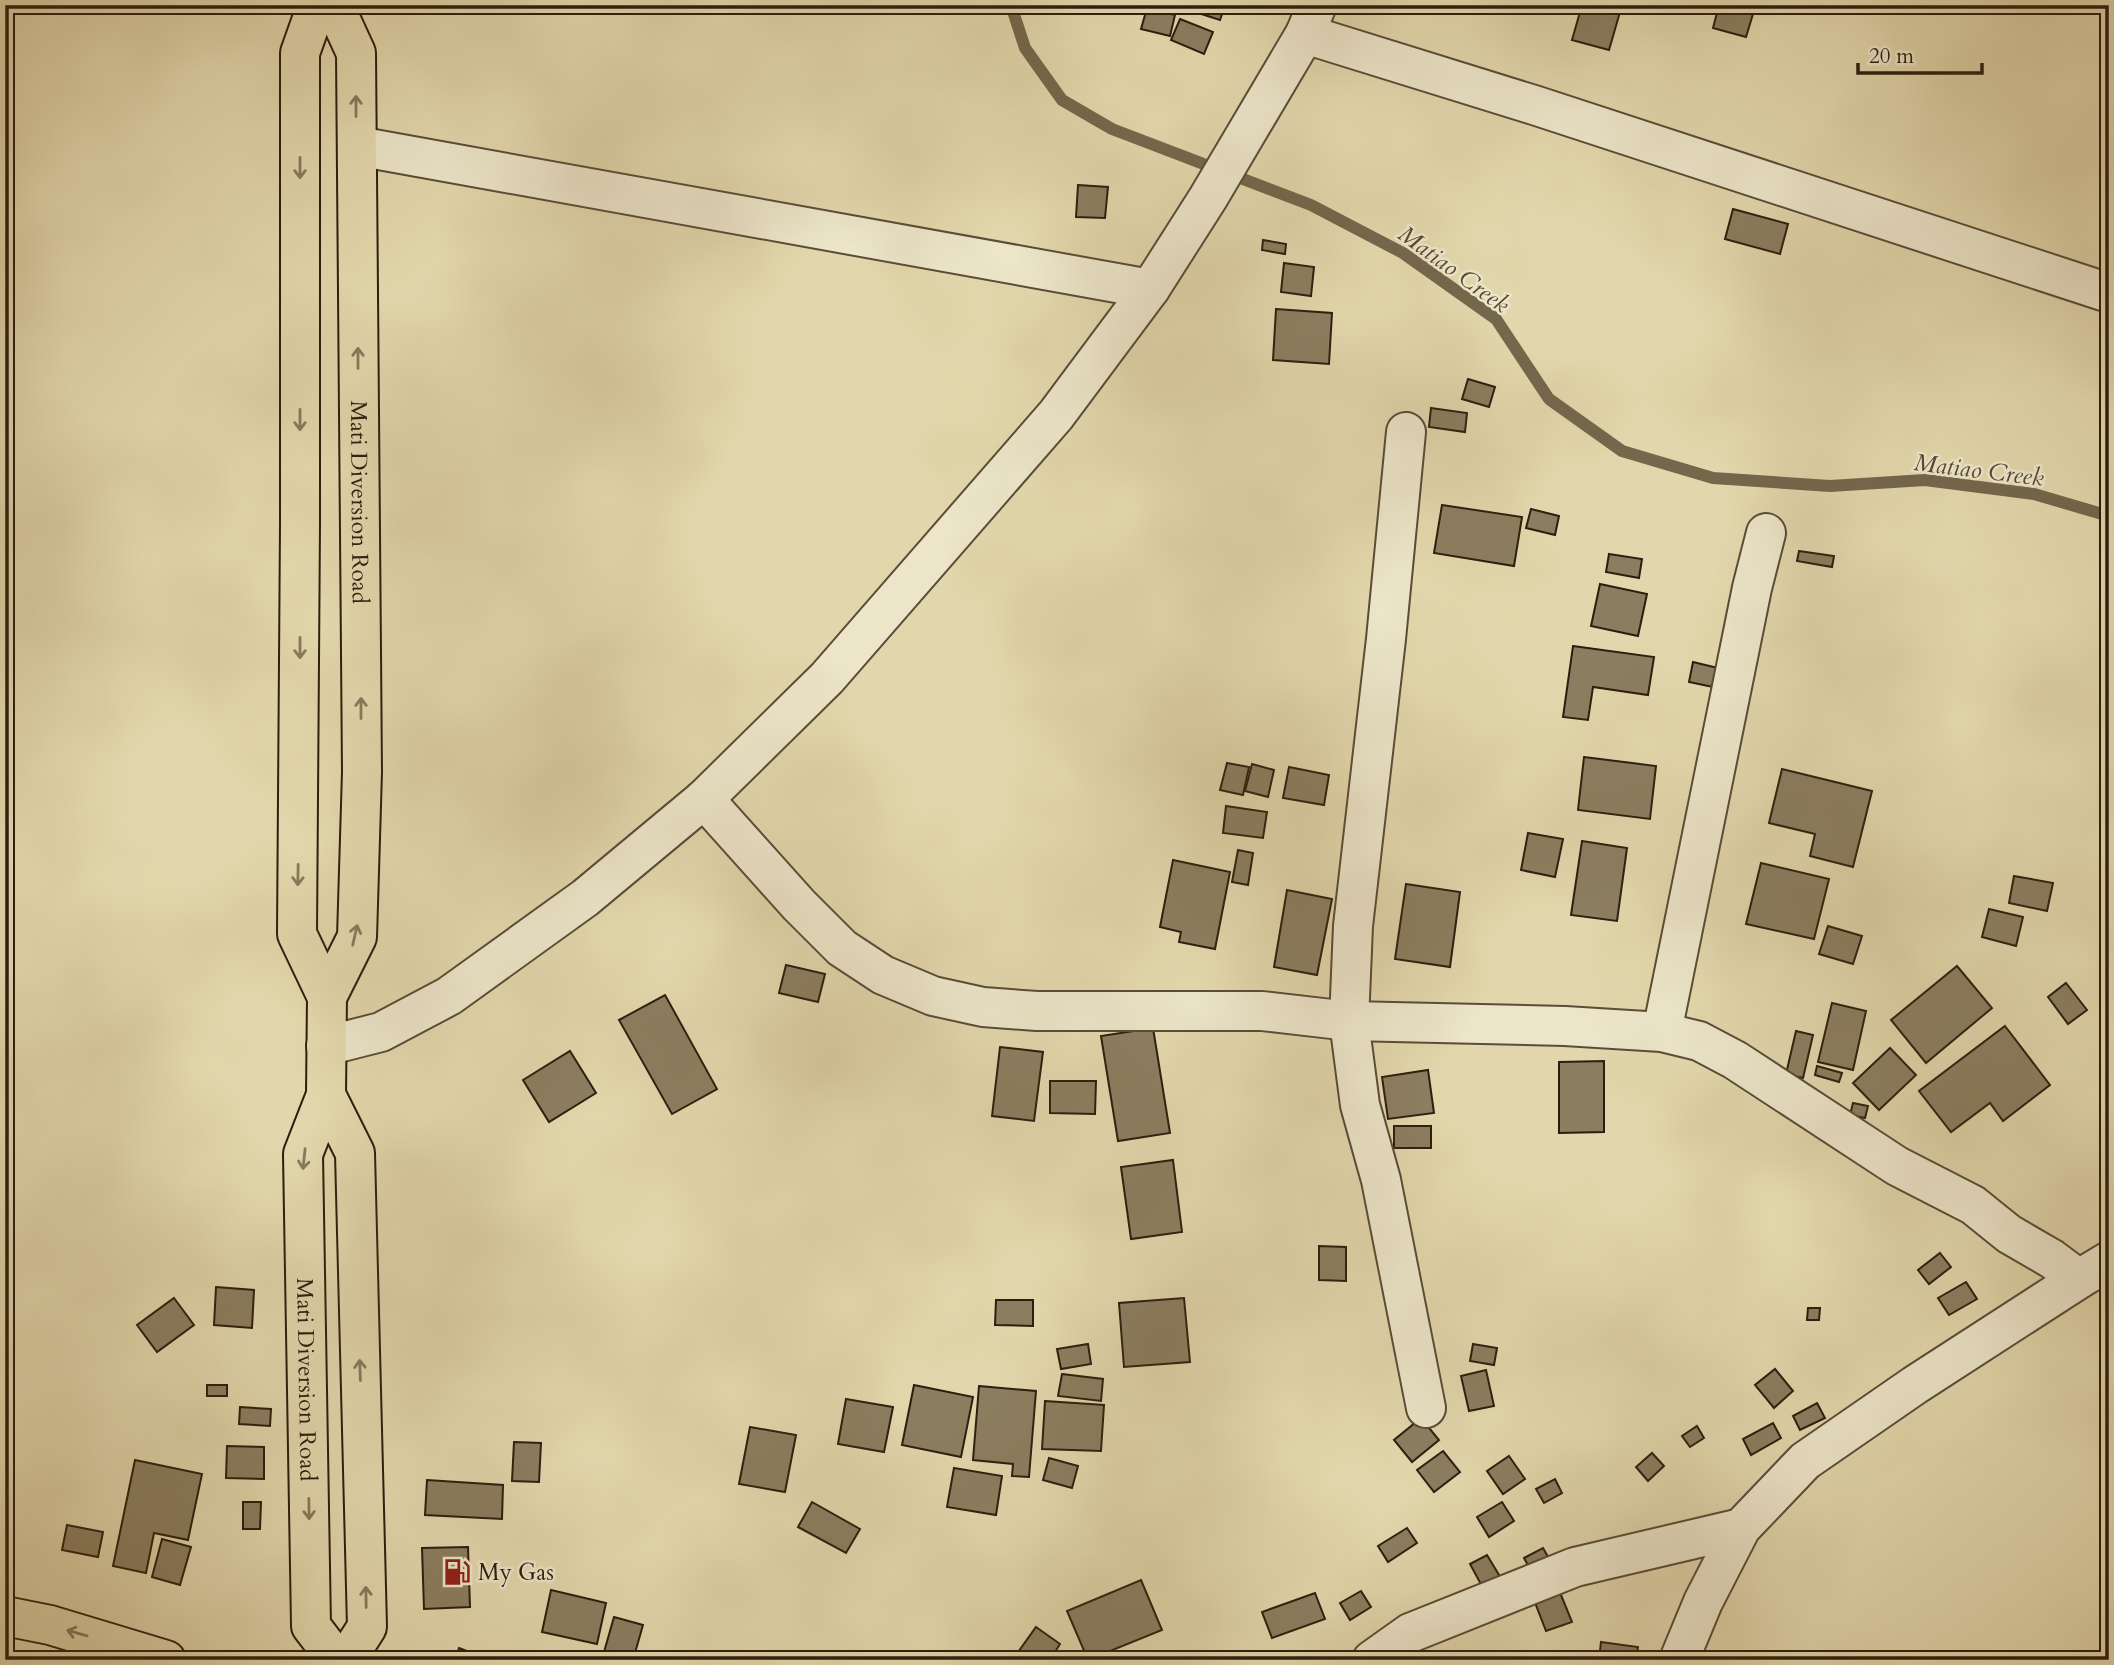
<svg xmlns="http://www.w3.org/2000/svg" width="2114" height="1665" viewBox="0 0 2114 1665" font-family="Cardo,serif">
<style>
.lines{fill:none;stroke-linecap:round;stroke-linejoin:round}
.stream{stroke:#74674c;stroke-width:12}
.building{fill:#8b7e60;stroke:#2c1e0e;stroke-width:2}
.minor-casing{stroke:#5a4c36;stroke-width:42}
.major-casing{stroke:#2c1e0e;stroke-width:42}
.highway-casing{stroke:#2c1e0e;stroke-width:42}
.minor{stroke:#ece5c9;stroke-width:38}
.major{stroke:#e2d7ac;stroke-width:38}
.highway{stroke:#e2d7ac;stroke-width:38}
.oneway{stroke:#877a5d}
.labels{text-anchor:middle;stroke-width:5;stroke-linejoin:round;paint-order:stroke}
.street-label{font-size:23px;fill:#2c1e0e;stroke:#ece5c9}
.poi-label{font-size:23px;fill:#2c1e0e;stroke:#ece5c9;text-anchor:start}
.water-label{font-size:24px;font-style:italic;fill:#564932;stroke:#ece5c9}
</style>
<rect width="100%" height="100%" fill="#e2d7ac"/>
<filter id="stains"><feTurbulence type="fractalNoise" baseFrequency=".00286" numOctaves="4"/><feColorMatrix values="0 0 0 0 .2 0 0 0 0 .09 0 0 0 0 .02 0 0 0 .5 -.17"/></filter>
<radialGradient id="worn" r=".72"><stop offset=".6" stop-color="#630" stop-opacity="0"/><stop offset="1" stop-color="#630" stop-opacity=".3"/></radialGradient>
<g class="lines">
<polyline class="stream" points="1011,5 1025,48 1062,100 1112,129 1311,205 1403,253 1496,319 1549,399 1622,451 1713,478 1830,486 1925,480 2034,494 2109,516"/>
</g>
<g class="building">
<polygon points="1194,5 1225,5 1220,20 1192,11"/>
<polygon points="1582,5 1595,5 1620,12 1609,50 1572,40"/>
<polygon points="1719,5 1753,14 1746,37 1713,28"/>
<polygon points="1147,8 1175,15 1170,36 1141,29"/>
<polygon points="1180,19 1213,32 1204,54 1171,40"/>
<polygon points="1078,185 1108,187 1105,218 1076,217"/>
<polygon points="1733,209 1788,224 1780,254 1725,239"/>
<polygon points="1263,240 1286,244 1285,254 1262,250"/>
<polygon points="1284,263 1314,267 1311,296 1281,292"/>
<polygon points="1276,309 1332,313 1329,364 1273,360"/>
<polygon points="1468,379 1495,387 1489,407 1462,399"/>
<polygon points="1431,408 1467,413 1465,432 1429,427"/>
<polygon points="1442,505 1522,517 1514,566 1434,553"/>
<polygon points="1531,509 1559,516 1555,535 1526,528"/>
<polygon points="1799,551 1834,556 1832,567 1797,561"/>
<polygon points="1609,554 1642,559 1639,578 1606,572"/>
<polygon points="1600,584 1647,594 1638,636 1591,626"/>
<polygon points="1573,646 1654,657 1648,695 1593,687 1588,720 1563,717"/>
<polygon points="1693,662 1722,669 1718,688 1689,682"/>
<polygon points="1584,757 1656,766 1650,819 1578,810"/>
<polygon points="1227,763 1249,767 1243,795 1220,790"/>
<polygon points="1252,764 1274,770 1268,797 1245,791"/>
<polygon points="1289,767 1329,775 1324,805 1283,798"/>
<polygon points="1782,769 1872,791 1853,867 1810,856 1815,834 1769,823"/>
<polygon points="1226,806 1267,812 1263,838 1223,833"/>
<polygon points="1528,833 1563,839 1555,877 1521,870"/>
<polygon points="1582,841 1627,848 1617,921 1571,915"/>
<polygon points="1238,850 1253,853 1248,885 1232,882"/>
<polygon points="1173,860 1230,872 1215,949 1179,942 1181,932 1160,927"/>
<polygon points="1761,863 1829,879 1814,939 1746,924"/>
<polygon points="2014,876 2053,883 2047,911 2009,903"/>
<polygon points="1406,884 1460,892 1450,967 1395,959"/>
<polygon points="1287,890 1332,899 1317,975 1274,967"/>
<polygon points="1989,909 2023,917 2016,946 1982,937"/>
<polygon points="1828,926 1862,936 1853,964 1819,954"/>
<polygon points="786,965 825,974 818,1002 779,993"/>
<polygon points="1957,966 1992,1008 1926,1063 1891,1020"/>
<polygon points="2066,983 2087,1010 2068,1024 2048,997"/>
<polygon points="665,995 717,1089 672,1114 619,1020"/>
<polygon points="1832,1003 1866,1011 1853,1070 1818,1062"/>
<polygon points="2005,1026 2050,1085 2003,1121 1990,1103 1951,1132 1919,1091"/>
<polygon points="1153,1028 1170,1133 1118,1141 1101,1036"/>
<polygon points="1796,1031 1813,1035 1803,1078 1786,1074"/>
<polygon points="1000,1047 1043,1052 1034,1121 992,1116"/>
<polygon points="1890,1048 1916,1075 1879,1110 1853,1083"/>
<polygon points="570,1051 596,1093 549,1122 523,1080"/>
<polygon points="1604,1061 1604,1132 1559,1133 1559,1062"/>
<polygon points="1817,1066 1842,1073 1839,1082 1815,1075"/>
<polygon points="1428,1070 1434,1113 1388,1119 1382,1077"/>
<polygon points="1050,1081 1096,1081 1095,1114 1050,1113"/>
<polygon points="1853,1103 1868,1106 1865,1118 1850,1115"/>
<rect x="1394" y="1126" width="37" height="22"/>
<polygon points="1173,1160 1182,1232 1131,1239 1121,1167"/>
<polygon points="1319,1246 1346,1247 1346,1281 1319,1280"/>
<polygon points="1940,1253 1951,1267 1929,1284 1918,1270"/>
<polygon points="1966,1282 1977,1299 1949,1315 1938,1298"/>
<polygon points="216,1287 254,1290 252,1328 214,1325"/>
<polygon points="174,1298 194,1325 157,1352 137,1325"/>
<polygon points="1184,1298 1190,1362 1124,1367 1119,1303"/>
<polygon points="996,1300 1033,1300 1033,1326 995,1325"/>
<polygon points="1808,1308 1820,1308 1819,1320 1807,1320"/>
<polygon points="1088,1344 1091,1364 1061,1369 1057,1349"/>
<polygon points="1473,1344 1497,1348 1494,1365 1470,1361"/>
<polygon points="1775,1369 1793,1391 1774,1408 1755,1385"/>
<polygon points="1486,1370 1494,1406 1469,1411 1461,1376"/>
<polygon points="1062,1374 1103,1379 1101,1401 1058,1396"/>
<rect x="207" y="1385" width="20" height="11"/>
<polygon points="914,1385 973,1397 961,1457 902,1445"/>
<polygon points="979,1386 1036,1391 1029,1477 1012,1476 1013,1464 973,1460"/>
<polygon points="846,1399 893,1407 884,1452 838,1444"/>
<polygon points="1045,1401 1104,1405 1101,1451 1042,1449"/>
<polygon points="1817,1403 1825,1418 1800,1430 1793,1416"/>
<polygon points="240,1407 271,1409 270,1426 239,1424"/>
<polygon points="1421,1418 1439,1440 1412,1462 1394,1440"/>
<polygon points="1773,1423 1781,1438 1751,1455 1743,1439"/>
<polygon points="1697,1426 1704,1438 1690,1447 1682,1436"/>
<polygon points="750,1427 796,1435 785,1492 739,1484"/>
<polygon points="514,1442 541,1443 539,1482 512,1481"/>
<polygon points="227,1446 264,1447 264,1479 226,1478"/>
<polygon points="1443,1451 1460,1472 1434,1492 1417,1470"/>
<polygon points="1652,1453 1664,1466 1648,1481 1636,1467"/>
<polygon points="1509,1456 1525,1479 1503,1494 1487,1471"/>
<polygon points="1049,1458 1078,1466 1072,1488 1043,1480"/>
<polygon points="135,1460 202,1474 188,1540 154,1533 146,1573 113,1566"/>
<polygon points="954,1468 1002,1476 996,1515 947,1507"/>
<polygon points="1555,1479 1562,1493 1544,1503 1536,1489"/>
<polygon points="427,1480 503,1485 502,1519 425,1515"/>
<polygon points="243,1502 261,1502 260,1529 243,1529"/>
<polygon points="812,1502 860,1529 846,1553 798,1527"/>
<polygon points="1502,1502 1514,1521 1489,1537 1477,1517"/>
<polygon points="67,1525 103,1532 98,1557 62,1550"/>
<polygon points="1407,1528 1417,1543 1388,1562 1378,1546"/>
<polygon points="162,1539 191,1547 180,1585 152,1577"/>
<polygon points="468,1547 470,1607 424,1609 422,1548"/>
<polygon points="1543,1548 1551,1562 1531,1571 1524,1558"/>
<polygon points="1487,1555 1502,1580 1484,1590 1470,1564"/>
<polygon points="1141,1580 1162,1630 1088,1660 1067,1611"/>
<polygon points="551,1590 606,1603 597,1644 542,1632"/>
<polygon points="1559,1590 1572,1622 1546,1631 1534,1600"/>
<polygon points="1361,1591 1371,1607 1350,1620 1340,1603"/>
<polygon points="1315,1593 1325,1619 1272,1638 1262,1612"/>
<polygon points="614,1617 643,1625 633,1660 604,1652"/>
<polygon points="1036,1627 1060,1644 1050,1660 1023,1660 1016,1655"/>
<polygon points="1601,1642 1638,1647 1636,1660 1599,1660"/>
<polygon points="459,1648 490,1660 455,1660"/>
</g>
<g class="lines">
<defs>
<g id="minor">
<polyline points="1305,34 1534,105 2109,293"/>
<polyline points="357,146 1150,289"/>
<polyline points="1406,432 1386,639 1353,926 1349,1021 1360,1105 1381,1180 1426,1408"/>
<polyline points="704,799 799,905 842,948 883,975 933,996 983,1007 1037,1011 1262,1011 1349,1021 1565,1026 1662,1032 1699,1041 1735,1060 1897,1166 1973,1205 2009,1234 2052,1259 2079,1279 2109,1261"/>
<polyline points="1662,1032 1752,588 1766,533"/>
<polyline points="326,1046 381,1032 449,996 585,898 704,799 827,678 1056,415 1150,289 1208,198 1305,34 1317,5"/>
<polyline points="1372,1660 1410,1633 1575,1567 1741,1528"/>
<polyline points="1679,1660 1703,1602 1741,1528 1805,1461 1915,1385 2079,1279"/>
</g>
<polyline id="major" points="5,1616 50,1625 166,1660"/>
<g id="highway">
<polyline points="317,5 300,53 300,524 297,934 327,997"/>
<path id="s1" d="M334,5L356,53L362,772L357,937L327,997L326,1095L303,1154L311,1626L337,1660"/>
<polyline points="326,1095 355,1153 367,1627 346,1660"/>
</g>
</defs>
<use href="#minor" class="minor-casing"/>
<use href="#major" class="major-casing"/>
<use href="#highway" class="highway-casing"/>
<use href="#minor" class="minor"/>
<use href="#major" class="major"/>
<use href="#highway" class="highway"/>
</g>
<defs><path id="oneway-shaft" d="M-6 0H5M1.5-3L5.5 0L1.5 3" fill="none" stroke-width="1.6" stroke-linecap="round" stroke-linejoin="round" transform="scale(1.75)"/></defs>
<g class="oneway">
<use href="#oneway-shaft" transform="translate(356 106) rotate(-90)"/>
<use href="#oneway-shaft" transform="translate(300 168) rotate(90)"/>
<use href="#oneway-shaft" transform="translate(358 358) rotate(-90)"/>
<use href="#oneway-shaft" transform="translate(300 420) rotate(90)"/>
<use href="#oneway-shaft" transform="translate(300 648) rotate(90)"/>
<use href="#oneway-shaft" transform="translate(361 708) rotate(-90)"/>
<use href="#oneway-shaft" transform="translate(298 875) rotate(91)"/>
<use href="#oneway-shaft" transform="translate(355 935) rotate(-77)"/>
<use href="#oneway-shaft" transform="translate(304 1159) rotate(96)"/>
<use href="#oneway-shaft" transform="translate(360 1370) rotate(-92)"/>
<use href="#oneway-shaft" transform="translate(309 1509) rotate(89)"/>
<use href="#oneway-shaft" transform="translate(366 1597) rotate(-91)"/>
<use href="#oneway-shaft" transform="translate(77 1633) rotate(-164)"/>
</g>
<defs>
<symbol id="fuel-bare" viewBox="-9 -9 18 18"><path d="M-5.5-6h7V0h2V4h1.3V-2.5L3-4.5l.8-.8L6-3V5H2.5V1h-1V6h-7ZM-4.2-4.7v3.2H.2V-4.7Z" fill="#8f2418" stroke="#ece5c9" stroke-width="2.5" paint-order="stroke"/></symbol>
</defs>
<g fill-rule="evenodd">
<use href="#fuel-bare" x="438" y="1553" width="38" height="38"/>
</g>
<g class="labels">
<g class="street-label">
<text dy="8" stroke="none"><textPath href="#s1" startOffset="502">Mati Diversion Road</textPath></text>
<text dy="8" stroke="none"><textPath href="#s1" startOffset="1391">Mati Diversion Road</textPath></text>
</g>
<g class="poi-label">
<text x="478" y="1580">My Gas</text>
</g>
<g class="water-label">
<text transform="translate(1454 269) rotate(36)" y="8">Matiao Creek</text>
<text transform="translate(1979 470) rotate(7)" y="8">Matiao Creek</text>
</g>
</g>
<rect width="2114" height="1665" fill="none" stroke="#e2d7ac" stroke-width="28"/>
<rect x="7" y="7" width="2100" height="1651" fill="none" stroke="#2c1e0e" stroke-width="3.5"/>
<rect x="14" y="14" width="2086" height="1637" fill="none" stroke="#2c1e0e" stroke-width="2"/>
<path d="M1858 63v10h124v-10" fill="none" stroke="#2c1e0e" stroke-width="3.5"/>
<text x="1869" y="63" font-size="21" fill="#2c1e0e" stroke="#ece5c9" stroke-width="5" paint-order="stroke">20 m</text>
<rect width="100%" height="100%" filter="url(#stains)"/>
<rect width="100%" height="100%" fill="url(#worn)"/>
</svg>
